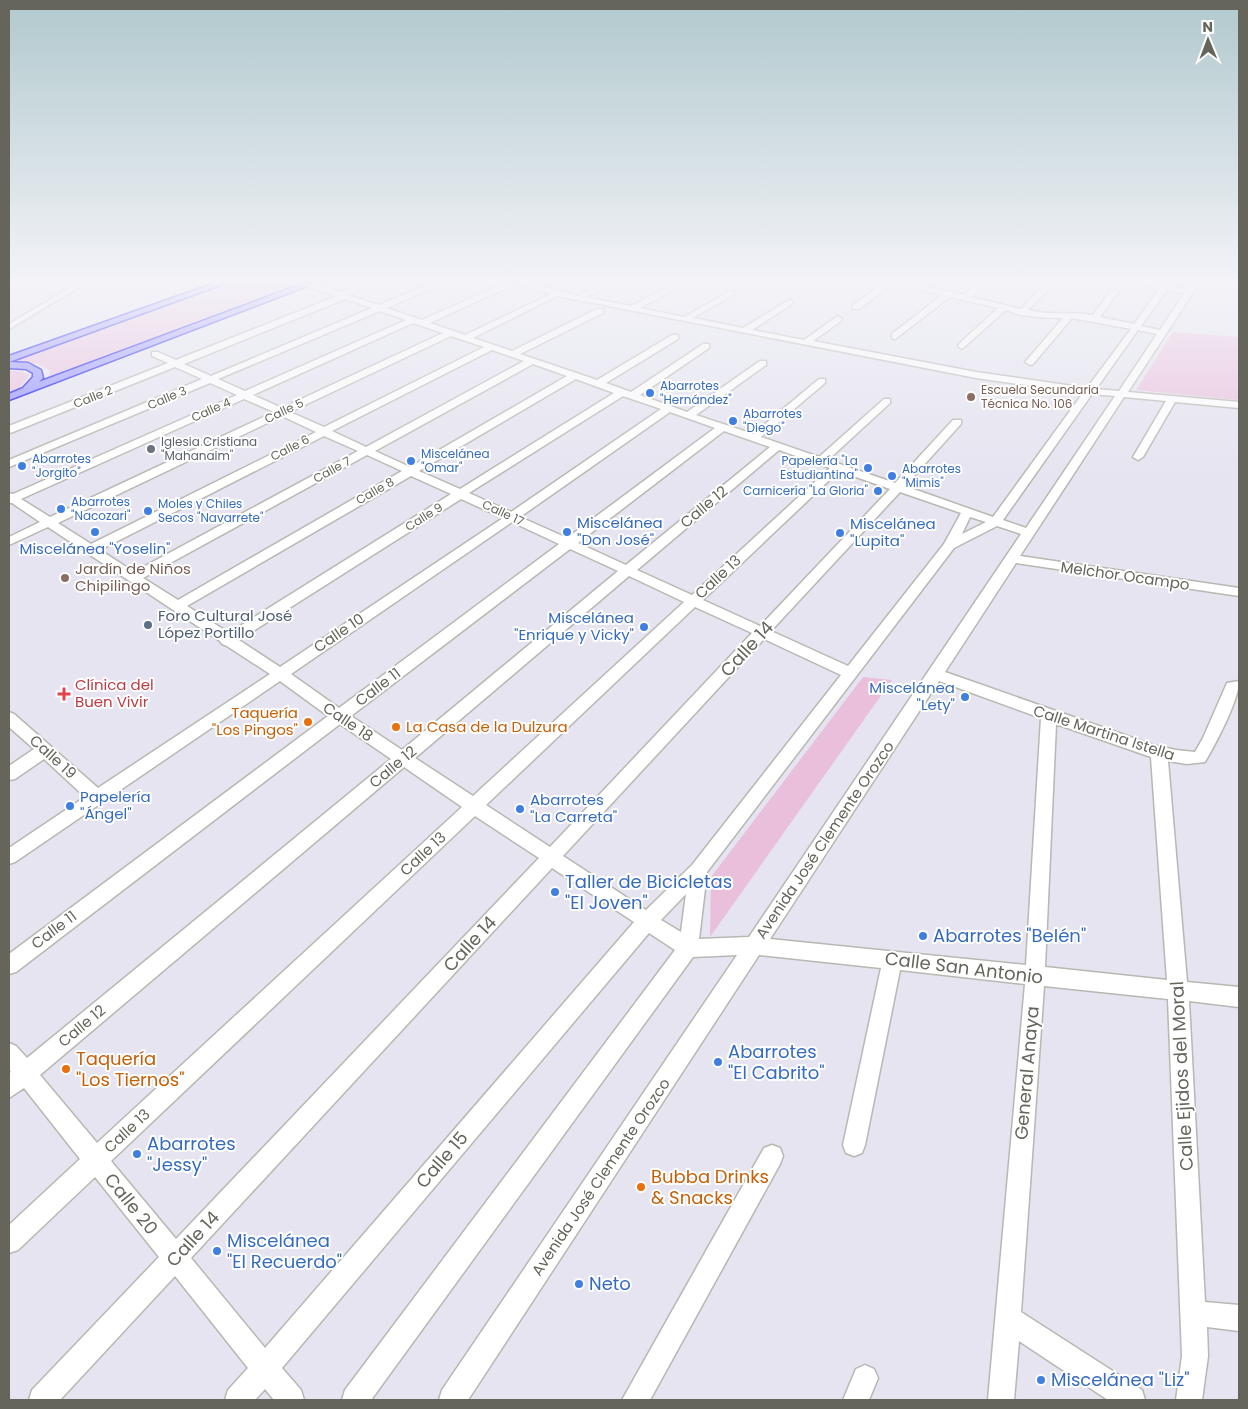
<svg xmlns="http://www.w3.org/2000/svg" width="1248" height="1409" viewBox="0 0 1248 1409" font-family="Poppins,sans-serif">
<style>
.green{fill:#eabfdc}
.lines{fill:none;stroke-linecap:round;stroke-linejoin:round}
.minor-casing{stroke:#b8b7b0;stroke-width:3}
.highway-casing{stroke:#0001f4;stroke-width:3}
.minor{fill:#fff;fill-rule:evenodd}
.highway{fill:#938cff;fill-rule:evenodd}
.shop-dot{fill:#3f7fe0;stroke:#fff;stroke-width:2}
.education-dot{fill:#8d6e63;stroke:#fff;stroke-width:2}
.worship-dot{fill:#6b7280;stroke:#fff;stroke-width:2}
.service-dot{fill:#5c6f8a;stroke:#fff;stroke-width:2}
.health-dot{fill:#e0444e;stroke:#fff;stroke-width:2}
.food-dot{fill:#e8710a;stroke:#fff;stroke-width:2}
.labels{text-anchor:middle;stroke-width:4;stroke-linejoin:round;paint-order:stroke}
.far-shop-label{font-size:12px;fill:#366cbe;stroke:#fff;text-anchor:start}
.far-education-label{font-size:12px;fill:#785e54;stroke:#fff;text-anchor:start}
.far-street-label{font-size:12px;fill:#66655c;stroke:#fff}
.far-worship-label{font-size:12px;fill:#5b616d;stroke:#fff;text-anchor:start}
.street-label{font-size:15px;fill:#66655c;stroke:#fff}
.shop-label{font-size:15px;fill:#366cbe;stroke:#fff;text-anchor:start}
.education-label{font-size:15px;fill:#785e54;stroke:#fff;text-anchor:start}
.service-label{font-size:15px;fill:#4e5e75;stroke:#fff;text-anchor:start}
.health-label{font-size:15px;fill:#be3a42;stroke:#fff;text-anchor:start}
.food-label{font-size:15px;fill:#c56008;stroke:#fff;text-anchor:end}
.near-street-label{font-size:18px;fill:#66655c;stroke:#fff}
.near-shop-label{font-size:18px;fill:#366cbe;stroke:#fff;text-anchor:start}
.near-food-label{font-size:18px;fill:#c56008;stroke:#fff;text-anchor:start}
</style>
<rect width="100%" height="100%" fill="#e5e4f0"/>
<g class="green">
<polygon points="240,279 316,279 45,383 51,371 36,363 9,363 9,362"/>
<polygon points="1173,332 1239,337 1239,400 1136,390"/>
<polygon points="9,371 18,371 30,375 14,394 9,396"/>
<polygon points="863,677 892,680 710,937 711,877"/>
</g>
<g class="lines">
<defs>
<g id="minor">
<polygon points="84,279 93,279 9,329 9,324"/>
<path d="M373,279H384L348,295L379,305L442,279H453L387,308L422,320L509,281L507,279H519L578,296L611,279H621L586,297L631,306L676,283L680,285L679,287L640,308L684,317L730,291L734,293L733,295L693,318L743,328L789,300L793,302L792,304L752,330L804,340L838,316L842,319L841,321L813,341L976,372L1087,388L1131,329L1072,318L1033,364L1030,365L1025,362L1027,360L1063,318C1049,318 1034,317 1021,315C1016,315 1011,311 1006,310L962,349L958,346L959,344L998,308L950,297L895,339L892,338V334L942,295L909,287L900,279H909L915,283L964,295L981,279H990L971,297L1021,309L1050,279H1056V283L1028,310C1050,316 1071,311 1093,315L1112,289H1115L1119,291L1100,317L1134,324L1160,288L1124,279H1139L1163,284L1167,279H1175L1170,286L1187,289L1194,279H1202L1128,392L1239,402V408L1175,402L1143,457L1138,460L1133,457L1166,401L1124,397L1020,556L1239,588V596L1016,563L945,672L1153,745L1176,750L1195,752L1203,738L1227,683L1239,681C1239,700 1216,743 1205,762L1187,764L1168,761L1187,982L1239,987V1007L1189,1001L1205,1302L1239,1305V1331L1207,1327L1208,1356L1202,1400H1176L1182,1356L1168,999L1044,986L1021,1312L1142,1390L1145,1400H1108L1019,1341L1014,1400H988L1025,984L900,970L865,1145L862,1153L854,1156L846,1153L843,1145L881,968L759,955L468,1400H439L442,1390L737,955L693,957L371,1400H342L345,1390L675,950L649,933L282,1368L301,1390L304,1400H274L265,1389L255,1400H225L228,1390L248,1368L175,1276L60,1400H29L32,1390L159,1257L95,1177L18,1250L9,1253V1225L80,1159L24,1088L9,1098V1073L11,1072L9,1069V1043L16,1046L27,1058L391,759L340,724L16,972L9,974V954L328,716L280,681L15,862L9,864V848L85,797L44,759L15,779L9,780V766L34,749L9,727V712L14,714L98,788L270,674L227,646L222,644L220,641L48,527L9,545V537L40,522L12,503H9V493L13,494L237,395L210,383L9,467V460L202,379L175,367L13,432L9,433V426L168,363L152,356V352H158L176,360L337,296L306,286V282H312L341,292ZM512,282L551,294L465,335L430,323L512,285ZM1167,290L1184,293L1160,330L1141,326ZM557,296L976,378L1083,393L993,517L905,486L961,424V420H953L895,483L828,460L890,403V399H884L819,457L761,437L825,383V379H819L753,434L696,415L766,365V361H760L687,412L640,395L709,348V344H703L631,392L606,383L678,339V335H672L597,380L520,354L603,313V309H597L512,351L473,338ZM345,299L372,308L211,376L184,364ZM380,311L406,320L245,391L218,379ZM413,323L443,333L282,408L253,395ZM1138,330L1157,334L1119,391L1096,389ZM451,336L484,347L324,427L290,412ZM492,350L524,361L366,447L332,431ZM533,364L567,376L410,467L375,451ZM576,379L614,393L460,489L419,471ZM1092,394L1115,396L1026,528L1003,520ZM623,396L661,409L511,512L469,493ZM244,399L274,412L50,517L21,499ZM670,412L715,428L567,538L520,517ZM282,416L316,432L91,544L58,523ZM724,431L770,447L626,565L578,543ZM324,436L358,451L134,572L100,550ZM779,450L830,468L692,595L637,570ZM367,455L402,471L178,600L143,578ZM839,471L890,489L760,626L703,600ZM411,476L451,494L229,633L187,606ZM900,492L961,513L944,544L848,666L771,631ZM461,499L503,518L280,667L239,640ZM970,517L986,522L962,534ZM512,522L559,544L339,708L291,674ZM997,526L1021,534L749,937L699,939L707,872L954,548ZM570,549L618,571L402,750L351,716ZM629,576L684,602L473,796L415,758ZM695,607L752,633L550,847L486,805ZM764,639L841,675L692,865L646,910L563,856ZM939,681L1041,718L1026,965L770,939ZM1056,724L1151,757L1167,980L1045,967ZM404,767L462,807L97,1143L40,1075ZM475,816L539,858L176,1239L111,1161ZM552,868L634,922L265,1348L191,1258ZM686,894L681,932L661,920Z"/>
<polygon points="820,279 829,279 815,289 809,289 809,285"/>
<polygon points="890,279 899,279 859,309 853,309 853,305"/>
<polygon points="772,1145 780,1148 783,1156 780,1164 650,1400 622,1400 764,1148"/>
<polygon points="865,1365 874,1369 878,1378 869,1400 843,1400 856,1369"/>
</g>
<g id="highway">
<polygon points="226,279 237,279 9,362 9,356"/>
<polygon points="315,279 326,279 9,400 9,394 23,388 33,377 33,373 26,369 9,368 9,362 28,363 41,370 43,378 39,382"/>
</g>
</defs>
<use href="#minor" class="minor-casing"/>
<use href="#highway" class="highway-casing"/>
<use href="#minor" class="minor"/>
<use href="#highway" class="highway"/>
</g>
<linearGradient id="sky" x2="0" y2="1"><stop stop-color="#b1c9cd"/><stop offset="0.59" stop-color="#f3f3f8"/><stop offset="1" stop-color="#f3f3f8" stop-opacity="0"/></linearGradient>
<rect width="1248" height="476" fill="url(#sky)"/>
<g class="shop-dot">
<circle cx="650" cy="393" r="5"/>
<circle cx="733" cy="421" r="5"/>
<circle cx="411" cy="461" r="5"/>
<circle cx="22" cy="466" r="5"/>
<circle cx="868" cy="468" r="5"/>
<circle cx="892" cy="476" r="5"/>
<circle cx="878" cy="491" r="5"/>
<circle cx="61" cy="509" r="5"/>
<circle cx="148" cy="511" r="5"/>
<circle cx="95" cy="532" r="5"/>
<circle cx="567" cy="532" r="5"/>
<circle cx="840" cy="533" r="5"/>
<circle cx="644" cy="627" r="5"/>
<circle cx="965" cy="697" r="5"/>
<circle cx="70" cy="806" r="5"/>
<circle cx="520" cy="809" r="5"/>
<circle cx="555" cy="892" r="5"/>
<circle cx="923" cy="936" r="5"/>
<circle cx="718" cy="1062" r="5"/>
<circle cx="137" cy="1154" r="5"/>
<circle cx="217" cy="1251" r="5"/>
<circle cx="579" cy="1284" r="5"/>
<circle cx="1041" cy="1380" r="5"/>
</g>
<g class="education-dot">
<circle cx="971" cy="397" r="5"/>
<circle cx="65" cy="578" r="5"/>
</g>
<circle class="worship-dot" cx="151" cy="449" r="5"/>
<circle class="service-dot" cx="148" cy="625" r="5"/>
<path class="health-dot" d="M61.5 686.5h5v5h5v5h-5v5h-5v-5h-5v-5h5z"/>
<g class="food-dot">
<circle cx="308" cy="722" r="5"/>
<circle cx="396" cy="727" r="5"/>
<circle cx="66" cy="1069" r="5"/>
<circle cx="641" cy="1187" r="5"/>
</g>
<g class="labels">
<g class="far-shop-label">
<text x="660" y="390">Abarrotes<tspan x="660" dy="14">"Hernández"</tspan></text>
<text x="743" y="418">Abarrotes<tspan x="743" dy="14">"Diego"</tspan></text>
<text x="421" y="458">Miscelánea<tspan x="421" dy="14">"Omar"</tspan></text>
<text x="32" y="463">Abarrotes<tspan x="32" dy="14">"Jorgito"</tspan></text>
<text x="858" y="465" text-anchor="end">Papelería "La<tspan x="858" dy="14">Estudiantina"</tspan></text>
<text x="902" y="473">Abarrotes<tspan x="902" dy="14">"Mimis"</tspan></text>
<text x="868" y="495" text-anchor="end">Carnicería "La Gloria"</text>
<text x="71" y="506">Abarrotes<tspan x="71" dy="14">"Nacozari"</tspan></text>
<text x="158" y="508">Moles y Chiles<tspan x="158" dy="14">Secos "Navarrete"</tspan></text>
</g>
<g class="far-education-label">
<text x="981" y="394">Escuela Secundaria<tspan x="981" dy="14">Técnica No. 106</tspan></text>
</g>
<g class="far-street-label">
<text transform="translate(93 397) rotate(-22)" y="4">Calle 2</text>
<text transform="translate(167 398) rotate(-23)" y="4">Calle 3</text>
<text transform="translate(211 410) rotate(-24)" y="4">Calle 4</text>
<text transform="translate(284 411) rotate(-25)" y="4">Calle 5</text>
<text transform="translate(290 448) rotate(-27)" y="4">Calle 6</text>
<text transform="translate(332 470) rotate(-29)" y="4">Calle 7</text>
<text transform="translate(375 491) rotate(-30)" y="4">Calle 8</text>
<text transform="translate(503 513) rotate(25)" y="4">Calle 17</text>
<text transform="translate(424 517) rotate(-32)" y="4">Calle 9</text>
</g>
<g class="far-worship-label">
<text x="161" y="446">Iglesia Cristiana<tspan x="161" dy="14">"Mahanaim"</tspan></text>
</g>
<g class="street-label">
<text transform="translate(704 507) rotate(-40)" y="5">Calle 12</text>
<text transform="translate(1125 576) rotate(8)" y="5">Melchor Ocampo</text>
<text transform="translate(718 577) rotate(-43)" y="5">Calle 13</text>
<text transform="translate(339 633) rotate(-34)" y="5">Calle 10</text>
<text transform="translate(378 687) rotate(-37)" y="5">Calle 11</text>
<text transform="translate(348 722) rotate(34)" y="5">Calle 18</text>
<text transform="translate(1104 733) rotate(18)" y="5">Calle Martina Istella</text>
<text transform="translate(53 757) rotate(42)" y="5">Calle 19</text>
<text transform="translate(393 767) rotate(-40)" y="5">Calle 12</text>
<text transform="translate(825 840) rotate(-56)" y="5">Avenida José Clemente Orozco</text>
<text transform="translate(423 854) rotate(-43)" y="5">Calle 13</text>
<text transform="translate(54 930) rotate(-37)" y="5">Calle 11</text>
<text transform="translate(82 1026) rotate(-40)" y="5">Calle 12</text>
<text transform="translate(127 1131) rotate(-43)" y="5">Calle 13</text>
<text transform="translate(601 1177) rotate(-56)" y="5">Avenida José Clemente Orozco</text>
</g>
<g class="shop-label">
<text x="577" y="528">Miscelánea<tspan x="577" dy="17">"Don José"</tspan></text>
<text x="850" y="529">Miscelánea<tspan x="850" dy="17">"Lupita"</tspan></text>
<text x="95" y="554" text-anchor="middle">Miscelánea "Yoselin"</text>
<text x="634" y="623" text-anchor="end">Miscelánea<tspan x="634" dy="17">"Enrique y Vicky"</tspan></text>
<text x="955" y="693" text-anchor="end">Miscelánea<tspan x="955" dy="17">"Lety"</tspan></text>
<text x="80" y="802">Papelería<tspan x="80" dy="17">"Ángel"</tspan></text>
<text x="530" y="805">Abarrotes<tspan x="530" dy="17">"La Carreta"</tspan></text>
</g>
<g class="education-label">
<text x="75" y="574">Jardín de Niños<tspan x="75" dy="17">Chipilingo</tspan></text>
</g>
<g class="service-label">
<text x="158" y="621">Foro Cultural José<tspan x="158" dy="17">López Portillo</tspan></text>
</g>
<g class="health-label">
<text x="75" y="690">Clínica del<tspan x="75" dy="17">Buen Vivir</tspan></text>
</g>
<g class="food-label">
<text x="298" y="718">Taquería<tspan x="298" dy="17">"Los Pingos"</tspan></text>
<text x="406" y="732" text-anchor="start">La Casa de la Dulzura</text>
</g>
<g class="near-street-label">
<text transform="translate(747 649) rotate(-47)" y="6">Calle 14</text>
<text transform="translate(470 944) rotate(-47)" y="6">Calle 14</text>
<text transform="translate(964 968) rotate(7)" y="6">Calle San Antonio</text>
<text transform="translate(1027 1073) rotate(-85)" y="6">General Anaya</text>
<text transform="translate(1182 1076) rotate(-93)" y="6">Calle Ejidos del Moral</text>
<text transform="translate(442 1160) rotate(-49)" y="6">Calle 15</text>
<text transform="translate(131 1204) rotate(51)" y="6">Calle 20</text>
<text transform="translate(193 1239) rotate(-47)" y="6">Calle 14</text>
</g>
<g class="near-shop-label">
<text x="565" y="888">Taller de Bicicletas<tspan x="565" dy="21">"El Joven"</tspan></text>
<text x="933" y="942">Abarrotes "Belén"</text>
<text x="728" y="1058">Abarrotes<tspan x="728" dy="21">"El Cabrito"</tspan></text>
<text x="147" y="1150">Abarrotes<tspan x="147" dy="21">"Jessy"</tspan></text>
<text x="227" y="1247">Miscelánea<tspan x="227" dy="21">"El Recuerdo"</tspan></text>
<text x="589" y="1290">Neto</text>
<text x="1051" y="1386">Miscelánea "Liz"</text>
</g>
<g class="near-food-label">
<text x="76" y="1065">Taquería<tspan x="76" dy="21">"Los Tiernos"</tspan></text>
<text x="651" y="1183">Bubba Drinks<tspan x="651" dy="21">&amp; Snacks</tspan></text>
</g>
</g>
<rect width="1248" height="1409" fill="none" stroke="#66655c" stroke-width="20"/>
<g transform="translate(1208 40) rotate(359)" stroke="#ffffff" stroke-width="4" paint-order="stroke">
<path d="M0-4L9 19L0 12L-9 19Z" fill="#66655c"/>
<text y="-8" font-size="14" font-weight="bold" text-anchor="middle" fill="#66655c">N</text>
</g>
</svg>
